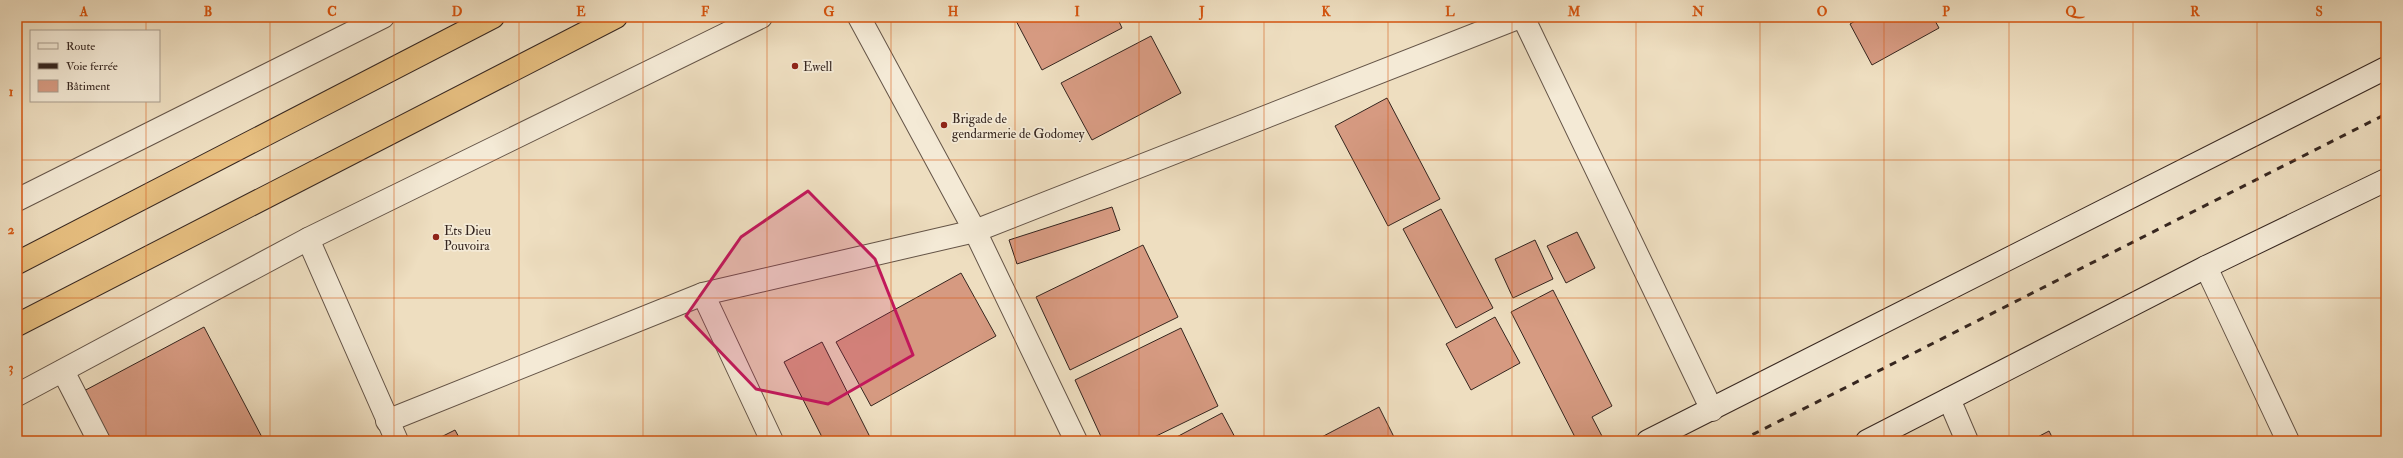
<svg xmlns="http://www.w3.org/2000/svg" width="2403" height="458" viewBox="0 0 2403 458" font-family="'IM FELL Double Pica',serif">
<style>
.building{fill:#d69a81;stroke:#36261f}
.lines{fill:none;stroke-linecap:round;stroke-linejoin:round}
.minor-casing{stroke:#645447;stroke-width:24}
.secondary-casing{stroke:#36261f;stroke-width:24}
.trunk-casing{stroke:#36261f;stroke-width:24}
.minor{stroke:#f4ead6;stroke-width:22}
.secondary{stroke:#f4ead6;stroke-width:22}
.trunk{stroke:#e7bf80;stroke-width:22}
.rail{stroke:#36261f;stroke-width:3;stroke-dasharray:7 7;stroke-linecap:butt}
.marked{fill:#c2185b;fill-opacity:0.2;stroke:#c2185b;stroke-width:3;stroke-linejoin:round}
.grid{fill:none;stroke:#d6540e;stroke-width:1;stroke-opacity:0.55}
.poi-dot{fill:#8f2418;stroke:#f4ead6;stroke-width:1.5}
.labels{text-anchor:middle;stroke-width:3.5;stroke-linejoin:round;paint-order:stroke}
.poi-label{font-size:13px;fill:#36261f;stroke:#f4ead6;text-anchor:start}
.neatline{fill:none;stroke:#d6540e;stroke-width:1.5}
.grid-label{font-size:13px;text-anchor:middle;font-weight:bold;fill:#d6540e}
</style>
<rect width="100%" height="100%" fill="#eedec0"/>
<filter id="stains"><feTurbulence type="fractalNoise" baseFrequency=".005" numOctaves="4"/><feColorMatrix values="0 0 0 0 .2 0 0 0 0 .09 0 0 0 0 .02 0 0 0 .5 -.17"/></filter>
<radialGradient id="worn" r=".72"><stop offset=".6" stop-color="#630" stop-opacity="0"/><stop offset="1" stop-color="#630" stop-opacity=".3"/></radialGradient>
<g class="building">
<polygon points="1014,17 1117,17 1122,28 1042,70"/>
<polygon points="1862,17 1933,17 1939,28 1872,65 1850,24"/>
<polygon points="1151,36 1181,93 1092,140 1061,83"/>
<polygon points="1387,98 1440,199 1388,226 1335,126"/>
<polygon points="1112,207 1120,230 1017,264 1009,240"/>
<polygon points="1441,209 1493,308 1456,328 1403,229"/>
<polygon points="1577,232 1595,268 1566,283 1547,246"/>
<polygon points="1535,240 1553,279 1513,298 1495,259"/>
<polygon points="1143,245 1178,317 1070,370 1036,297"/>
<polygon points="961,273 996,336 871,406 836,342"/>
<polygon points="1553,290 1612,406 1592,417 1603,438 1598,441 1577,441 1511,312"/>
<polygon points="1495,317 1520,363 1471,390 1446,344"/>
<polygon points="204,327 264,441 108,441 82,392"/>
<polygon points="1181,328 1218,406 1146,441 1103,441 1075,380"/>
<polygon points="822,342 872,441 824,441 784,362"/>
<polygon points="1379,407 1396,441 1314,441"/>
<polygon points="1222,413 1237,441 1169,441"/>
<polygon points="455,430 461,441 433,441"/>
<polygon points="2049,431 2054,441 2030,441"/>
</g>
<g class="lines">
<defs>
<g id="minor">
<polyline points="859,17 975,231 1076,441"/>
<polyline points="1523,17 1712,410"/>
<polyline points="17,200 383,17"/>
<polyline points="308,239 397,441"/>
<polyline points="2206,267 2288,441"/>
<polyline points="703,294 772,441"/>
<polyline points="63,371 99,441"/>
<polyline points="17,395 308,239 761,17"/>
<polyline points="1949,399 1967,441"/>
<polyline points="387,421 703,294 975,231 1520,17"/>
</g>
<g id="secondary">
<polyline points="1648,441 2386,68"/>
<polyline points="1867,441 2206,267 2386,180"/>
</g>
<g id="trunk">
<polyline points="17,263 493,17"/>
<polyline points="17,325 616,17"/>
</g>
</defs>
<use href="#minor" class="minor-casing"/>
<use href="#secondary" class="secondary-casing"/>
<use href="#trunk" class="trunk-casing"/>
<use href="#minor" class="minor"/>
<use href="#secondary" class="secondary"/>
<use href="#trunk" class="trunk"/>
<polyline class="rail" points="1740,441 2386,114"/>
</g>
<path class="marked" d="M808,191L875,259L913,355L828,404L756,389L686,316L741,237Z"/>
<path class="grid" d="M146,17V31M270,17V441M394,17V441M519,17V441M643,17V441M767,17V441M891,17V441M1015,17V441M1139,17V441M1264,17V441M1388,17V441M1512,17V441M1636,17V441M1760,17V441M1884,17V441M2009,17V441M2133,17V441M2257,17V441M146,101V441M17,160H2386M17,298H2386"/>
<g class="poi-dot">
<circle cx="795" cy="66" r="4"/>
<circle cx="944" cy="125" r="4"/>
<circle cx="436" cy="237" r="4"/>
</g>
<g class="labels">
<g class="poi-label">
<text x="803" y="71">Ewell</text>
<text x="952" y="123">Brigade de<tspan x="952" dy="15">gendarmerie de Godomey</tspan></text>
<text x="444" y="235">Ets Dieu<tspan x="444" dy="15">Pouvoira</tspan></text>
</g>
</g>
<rect width="2403" height="458" fill="none" stroke="#eedec0" stroke-width="44"/>
<rect x="30" y="30" width="130" height="72" fill="#f4ead6" stroke="#a89c8d"/>
<rect x="38" y="43" width="20" height="6" fill="#f4ead6" stroke="#a89c8d"/>
<text x="66" y="50" font-size="12" fill="#36261f">Route</text>
<rect x="38" y="63" width="20" height="6" fill="#36261f" stroke="#a89c8d"/>
<text x="66" y="70" font-size="12" fill="#36261f">Voie ferrée</text>
<rect x="38" y="80" width="20" height="12" fill="#d69a81" stroke="#a89c8d"/>
<text x="66" y="90" font-size="12" fill="#36261f">Bâtiment</text>
<rect x="22" y="22" width="2359" height="414" class="neatline"/>
<g class="grid-label">
<text x="84" y="16">A</text>
<text x="208" y="16">B</text>
<text x="332" y="16">C</text>
<text x="457" y="16">D</text>
<text x="581" y="16">E</text>
<text x="705" y="16">F</text>
<text x="829" y="16">G</text>
<text x="953" y="16">H</text>
<text x="1077" y="16">I</text>
<text x="1202" y="16">J</text>
<text x="1326" y="16">K</text>
<text x="1450" y="16">L</text>
<text x="1574" y="16">M</text>
<text x="1698" y="16">N</text>
<text x="1822" y="16">O</text>
<text x="1946" y="16">P</text>
<text x="2071" y="16">Q</text>
<text x="2195" y="16">R</text>
<text x="2319" y="16">S</text>
<text x="11" y="96">1</text>
<text x="11" y="234">2</text>
<text x="11" y="372">3</text>
</g>
<rect width="100%" height="100%" filter="url(#stains)"/>
<rect width="100%" height="100%" fill="url(#worn)"/>
</svg>
